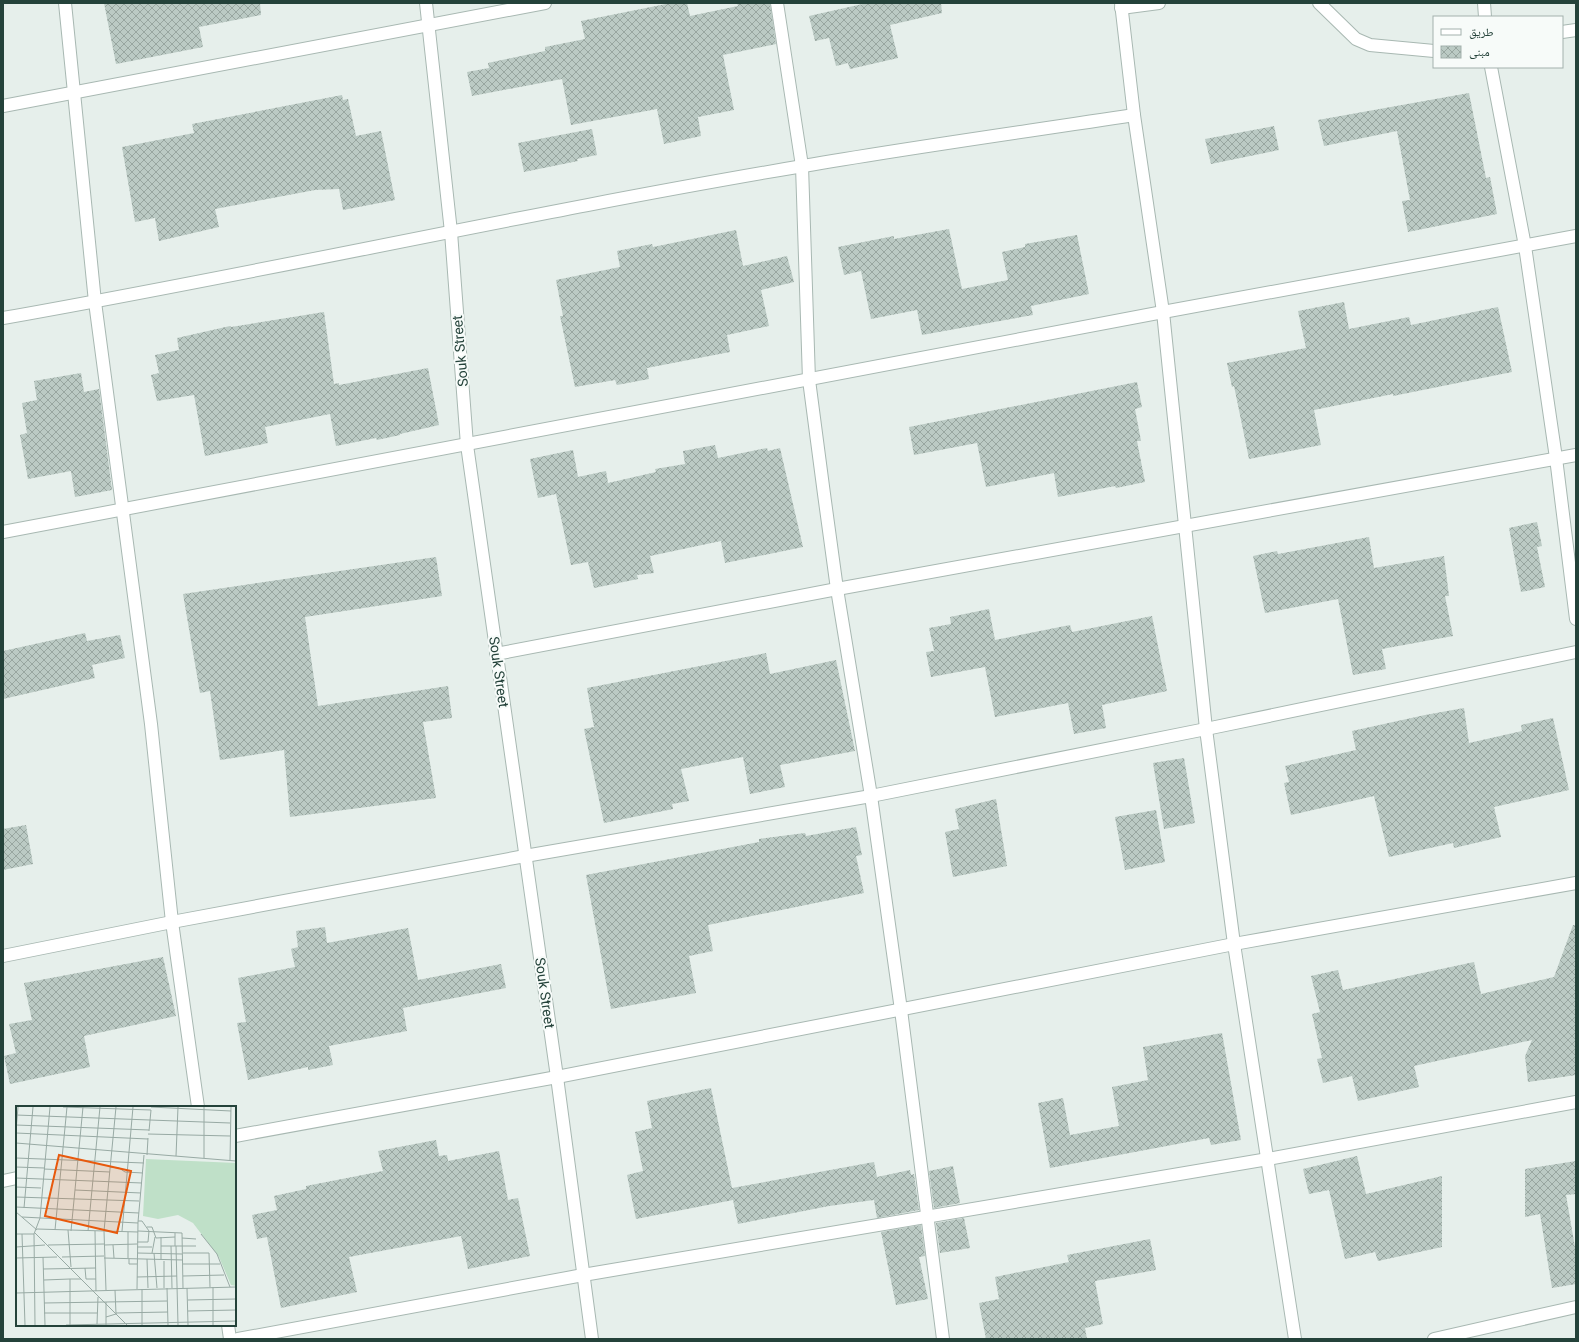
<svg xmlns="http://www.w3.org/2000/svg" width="1579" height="1342" viewBox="0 0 1579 1342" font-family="Roboto,'Noto Naskh Arabic',sans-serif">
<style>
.building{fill:url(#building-cross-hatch)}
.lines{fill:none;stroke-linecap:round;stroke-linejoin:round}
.minor-casing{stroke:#a8b8b2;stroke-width:14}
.minor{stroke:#fff;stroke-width:12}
.labels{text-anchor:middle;stroke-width:4;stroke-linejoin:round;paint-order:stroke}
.street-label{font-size:14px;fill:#24423a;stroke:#f7fbf9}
.inset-road{fill:none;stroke:#98aaa4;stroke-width:1}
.view{fill:#e8590c;fill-opacity:0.15;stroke:#e8590c;stroke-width:2}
.inset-edge{fill:none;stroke:#24423a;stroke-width:2}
</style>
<defs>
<pattern id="building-cross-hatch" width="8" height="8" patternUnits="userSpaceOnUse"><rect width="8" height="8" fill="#bbcac4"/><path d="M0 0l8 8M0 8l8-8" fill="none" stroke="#98a6a0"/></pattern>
</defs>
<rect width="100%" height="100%" fill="#e6efeb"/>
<g class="building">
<polygon points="104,3 260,3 261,15 199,27 203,47 116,64"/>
<polygon points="671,3 687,3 690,16 738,6 737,3 770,3 776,44 723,55 734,110 698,117 701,136 664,144 657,109 571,125 562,79 472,96 467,72 489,68 488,63 545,51 545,47 585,39 581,21"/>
<polygon points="867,3 941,3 942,13 890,25 898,58 850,69 848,63 836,66 829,38 815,41 809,16"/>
<polygon points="1469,93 1486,178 1490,177 1497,214 1408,232 1402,201 1410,200 1397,131 1324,146 1318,120"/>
<polygon points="342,95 343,100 348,99 356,136 381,131 395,200 343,210 339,189 315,190 215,209 219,227 159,241 155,218 135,222 122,147 194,133 192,124"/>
<polygon points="1274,126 1279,150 1211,164 1205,139"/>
<polygon points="592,129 597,155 577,159 578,161 524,172 518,143"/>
<polygon points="949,229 962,289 1008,280 1002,252 1025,247 1025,244 1077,235 1089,294 1031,306 1033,315 922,335 917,310 871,319 861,271 844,275 838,247 894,236 894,239"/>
<polygon points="736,230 743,266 787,256 794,282 761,290 769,326 727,335 730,352 647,368 649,379 617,385 615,380 575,387 560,316 563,316 556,280 620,267 617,251 652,244 653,247"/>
<polygon points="1344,302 1349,329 1409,317 1411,325 1498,307 1512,372 1393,396 1393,394 1314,410 1321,445 1249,459 1234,386 1232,387 1227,363 1306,348 1298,311"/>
<polygon points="324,312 334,384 339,383 339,385 428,368 439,425 400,434 400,435 377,440 376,438 336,446 330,414 265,427 268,443 205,456 194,395 157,401 151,375 159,373 155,355 179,350 177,338 230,326 231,327"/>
<polygon points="81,373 84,392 99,389 112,490 75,497 71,471 28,479 20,435 27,433 22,403 37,400 34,381"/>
<polygon points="1137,382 1142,407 1135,409 1141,441 1137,441 1145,482 1116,488 1115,486 1058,497 1054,473 986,487 977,443 914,455 909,427"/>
<polygon points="715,445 718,458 767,448 768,451 780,448 803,547 725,563 721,541 650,556 654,573 637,575 638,579 594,588 588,562 571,565 556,494 538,498 530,459 573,450 578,477 606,471 608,483 656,472 655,469 685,464 683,451"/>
<polygon points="1537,522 1542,546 1537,547 1545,587 1521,592 1509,528"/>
<polygon points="1369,537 1374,568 1444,556 1449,596 1445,596 1453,636 1382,649 1386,669 1353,675 1338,599 1265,613 1253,556 1277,551 1278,554"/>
<polygon points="436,557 442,596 305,617 318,706 448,686 452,718 423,722 436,798 290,817 284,750 220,760 210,691 200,693 183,594"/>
<polygon points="989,609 995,640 1070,625 1072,632 1152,616 1167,691 1102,705 1106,728 1074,734 1068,703 995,717 985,667 931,677 926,652 934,651 929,628 951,624 950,617"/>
<polygon points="85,633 87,641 120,635 125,658 92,665 95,678 3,699 3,651"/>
<polygon points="766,653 770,674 836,660 855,751 780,765 785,787 750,794 743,757 681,769 689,801 672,804 673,809 604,823 584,729 594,727 587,688"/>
<polygon points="1464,708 1469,743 1522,731 1521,725 1553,718 1569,790 1494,807 1501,837 1454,848 1453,843 1389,857 1374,796 1291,815 1284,783 1289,782 1285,766 1356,750 1352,731 1425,715"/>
<polygon points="1184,758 1195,823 1164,829 1153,763"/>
<polygon points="996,799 1007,866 953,877 945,832 959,829 955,809"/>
<polygon points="1156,810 1165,862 1125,870 1115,817"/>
<polygon points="26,825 33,864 3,870 3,829"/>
<polygon points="856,827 862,855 856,856 864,893 708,925 713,951 689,956 696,993 611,1009 586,875 759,842 759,839 805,833 806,836"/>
<polygon points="1573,925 1576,925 1576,1075 1528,1082 1525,1056 1532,1040 1414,1066 1419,1087 1358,1101 1352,1076 1323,1083 1317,1059 1322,1058 1312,1014 1320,1012 1311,976 1338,970 1343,990 1474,962 1481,994 1554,977"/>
<polygon points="325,927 327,943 408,928 418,980 501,964 506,988 403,1008 407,1031 329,1046 333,1065 308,1070 308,1067 248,1080 237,1023 246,1022 238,978 295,967 291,949 298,947 296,931"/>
<polygon points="163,957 176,1016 84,1036 90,1067 10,1084 4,1056 16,1053 9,1024 32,1020 24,983"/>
<polygon points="1222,1033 1241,1140 1211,1145 1209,1138 1050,1168 1038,1103 1063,1098 1070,1135 1119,1126 1112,1087 1148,1080 1143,1047"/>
<polygon points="711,1088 732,1188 874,1162 877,1177 910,1170 911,1175 914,1174 919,1210 877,1218 874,1200 829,1206 738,1224 733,1200 636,1219 627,1175 643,1171 635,1132 652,1128 647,1101"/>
<polygon points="436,1140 439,1156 447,1155 448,1161 499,1151 508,1200 518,1198 530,1256 468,1269 461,1236 349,1257 357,1292 281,1308 267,1237 257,1239 252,1215 277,1210 274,1196 306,1189 306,1186 383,1171 378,1151"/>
<polygon points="1357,1156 1366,1194 1442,1176 1442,1247 1378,1261 1375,1252 1345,1259 1329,1190 1309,1194 1303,1169"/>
<polygon points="1576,1161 1576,1194 1566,1195 1576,1253 1576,1284 1552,1288 1540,1214 1525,1217 1525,1169"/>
<polygon points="953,1166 960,1203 934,1208 929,1171"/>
<polygon points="964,1218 970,1248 940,1253 936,1223"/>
<polygon points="921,1225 925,1256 919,1257 928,1299 896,1305 881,1232"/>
<polygon points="1150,1239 1156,1270 1095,1281 1103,1324 1085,1328 1087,1339 986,1339 979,1303 999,1299 995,1277 1069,1262 1067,1255"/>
</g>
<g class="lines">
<defs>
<g id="minor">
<polyline points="65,3 95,302 151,724 172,922 198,1107"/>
<polyline points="426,3 451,232 467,445 557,1077 592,1339"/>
<polyline points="777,3 802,166 809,380 824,494 837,589 871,796 901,1010 943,1339"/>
<polyline points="1121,3 1134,115 1163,312 1206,729 1234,944 1295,1339"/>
<polyline points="1319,3 1356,39 1370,45 1434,51"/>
<polyline points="1484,3 1485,17"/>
<polyline points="1121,8 1159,3"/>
<polyline points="1562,32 1576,30"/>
<polyline points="1491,67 1525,246 1556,458 1576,619"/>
<polyline points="3,106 545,3"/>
<path d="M3,318C270,271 535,211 803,166C913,147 1023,132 1134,115"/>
<polyline points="3,532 1163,312 1576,236"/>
<polyline points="496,654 837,589 1576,455"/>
<polyline points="3,956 172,922 525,856 871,796 1206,729 1576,652"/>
<polyline points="235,1136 557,1077 1234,944 1576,883"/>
<polyline points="3,1181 17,1178"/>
<polyline points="228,1325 230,1339"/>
<polyline points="238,1339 583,1275 1268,1159 1576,1102"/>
<polyline points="1434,1339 1576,1307"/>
</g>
</defs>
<use href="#minor" class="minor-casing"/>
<use href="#minor" class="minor"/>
</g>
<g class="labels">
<g class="street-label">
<text transform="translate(460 351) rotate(-95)" y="5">Souk Street</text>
<text transform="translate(499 672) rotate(82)" y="5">Souk Street</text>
<text transform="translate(545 993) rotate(82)" y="5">Souk Street</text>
</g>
</g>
<g transform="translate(16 1106)">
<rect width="220" height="220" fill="#e6efeb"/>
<path d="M130,53L220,57V180L215,179L203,151L177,117L162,109L142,113L127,110Z" fill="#bfe0c8"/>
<path class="inset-road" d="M47,1L135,4M135,1L215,5M0,9L214,17M0,19L133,24M0,25L2,1M133,25L135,4M0,27L132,33M132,28L214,30M0,37L220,55M131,49L132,32M160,50L162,1M0,52L128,57M188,52V1M214,54L215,1M0,61L28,62M94,61L103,62L109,66L127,67M28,63L94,66M0,72L126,77M0,81L25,82M59,84L125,87M0,91L123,95M0,101L123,107M8,102L17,1M0,106L21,124M6,111L122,117M131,121H136L140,132L159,131M21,123L122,126M39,124L51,1M52,124L55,161M55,125L67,1M72,125L84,1M79,125L80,185M106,125L117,1M122,125L166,127L167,182M19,127L111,219M159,127V140M0,128H18M6,128L9,219M185,128L201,148L214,181M166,132L180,133M121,136H132L133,125L126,115H122M32,139L88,138M88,139L121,138M97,139L98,152M145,140H180M155,140L156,182M160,140L162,219M0,141L29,139M121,141H136M121,147L166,148M136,147L139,131M138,147L141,182M167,147H193L194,181M27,151L29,219M46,151L88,150M0,152L41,151M88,152L167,154M112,152V126M113,153V158H121M131,153L132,182M145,154V131M148,155V182M167,158H204M69,162L70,173H80M27,163L80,162M167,170L208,169M121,171L161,170M28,174L54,173M197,181V219M151,182L152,219M171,182L172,219M121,183L122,116L128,49M126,183V219M90,184L88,125L100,1M0,187L220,181M172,194L220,193M28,197L151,195M172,205L220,204M28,207H81M100,207L152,206M90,211L100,208L99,184M81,218L82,191M19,219L18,128L24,112L34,1M50,219L220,215M54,219V173H65M90,219V196"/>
<path class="view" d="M43,49L115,65L101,127L29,110Z"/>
<rect width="220" height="220" class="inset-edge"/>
</g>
<rect width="1579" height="1342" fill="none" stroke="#24423a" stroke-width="8"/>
<rect x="1433" y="16" width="130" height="52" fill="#f7fbf9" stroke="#a3b1ad"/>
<rect x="1441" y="29" width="20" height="6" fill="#ffffff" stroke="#a3b1ad"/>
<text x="1469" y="36" font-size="12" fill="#24423a">طريق</text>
<rect x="1441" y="46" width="20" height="12" fill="url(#building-cross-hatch)" stroke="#a3b1ad"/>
<text x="1469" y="56" font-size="12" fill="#24423a">مبنى</text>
</svg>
